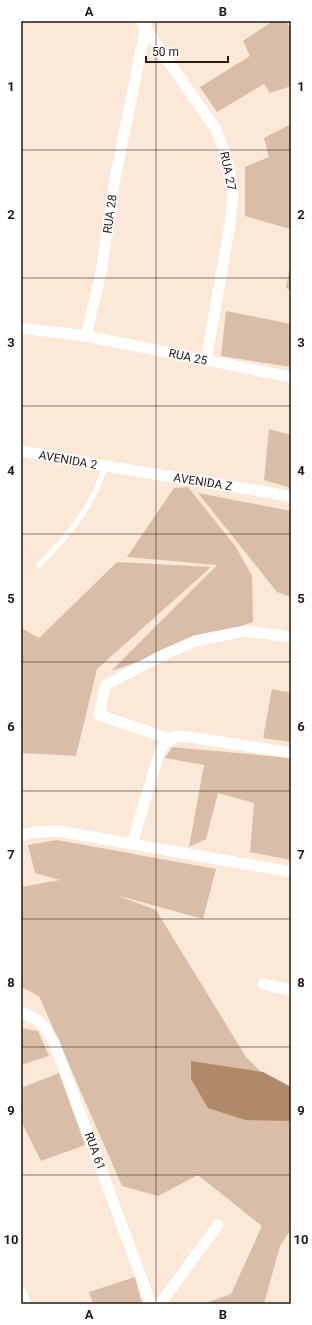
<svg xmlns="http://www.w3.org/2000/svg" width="312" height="1325" viewBox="0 0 312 1325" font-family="Roboto,sans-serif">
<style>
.green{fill:#d9bda7}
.water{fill:#af8968}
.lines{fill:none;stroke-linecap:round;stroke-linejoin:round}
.service{stroke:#fff;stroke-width:5.5}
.minor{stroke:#fff;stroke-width:11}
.grid{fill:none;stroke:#231a13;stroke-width:1;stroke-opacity:0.55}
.labels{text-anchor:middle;stroke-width:3.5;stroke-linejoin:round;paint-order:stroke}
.street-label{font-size:12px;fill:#231a13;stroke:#fff}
.neatline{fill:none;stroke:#231a13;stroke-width:1.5}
.grid-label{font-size:13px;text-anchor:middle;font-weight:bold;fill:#231a13}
</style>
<rect width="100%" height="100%" fill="#fce8d7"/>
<g class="green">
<polygon points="273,21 286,21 291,30 291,86 270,93 264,84 217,112 200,87 250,56 243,41"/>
<polygon points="291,124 291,220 290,229 245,216 245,167 269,157 264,138"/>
<polygon points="291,259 291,290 286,288"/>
<polygon points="226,311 291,324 291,367 221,356"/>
<polygon points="269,429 291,435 291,488 264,480"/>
<polygon points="188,487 236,547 252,576 253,622 111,671 217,565 127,557 174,488"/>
<polygon points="198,493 291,511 291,597 277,592"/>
<polygon points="117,562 211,567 97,669 76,756 21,753 21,628 39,638"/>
<polygon points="272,689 291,693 291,742 263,738"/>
<polygon points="172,747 291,758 291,860 250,852 254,803 218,793 206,839 189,847 204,765 165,758"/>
<polygon points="57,840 216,869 203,919 116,895 156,910 246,1057 291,1102 291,1229 280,1246 264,1304 203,1304 231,1294 262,1226 198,1175 158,1196 122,1186 39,996 21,987 21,887 60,880 35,873 28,845"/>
<polygon points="21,1028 38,1031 49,1056 21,1065"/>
<polygon points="59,1073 85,1145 41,1161 21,1121 21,1088"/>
<polygon points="135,1277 142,1304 93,1304 89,1292"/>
</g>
<polygon class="water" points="191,1061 263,1072 291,1087 291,1121 245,1120 208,1108 191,1079"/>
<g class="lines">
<path class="service" d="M39,565C67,537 94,505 105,466"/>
<g class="minor">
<polyline points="143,25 215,128 226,155 230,172 233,193 230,224 206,361"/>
<polyline points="21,328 86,336 101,273 115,179 147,21"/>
<polyline points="86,336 291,377"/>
<polyline points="21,451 105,466 273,493 291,497"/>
<polyline points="170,739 99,715 106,685 161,656 195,641 245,631 291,637"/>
<polyline points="21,835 36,832 58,831 291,872"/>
<polyline points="132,844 160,751 164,744 176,736 190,737 291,753"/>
<polyline points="263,984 291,990"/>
<path d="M21,1012C38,1018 46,1028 54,1042L151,1304"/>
<polyline points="21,1292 26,1304"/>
<polyline points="160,1304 218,1225"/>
</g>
</g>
<path class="grid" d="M156,21V1304M21,150H291M21,278H291M21,406H291M21,534H291M21,662H291M21,791H291M21,919H291M21,1047H291M21,1175H291"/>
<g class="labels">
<g class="street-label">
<text transform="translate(228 171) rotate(78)" y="4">RUA 27</text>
<text transform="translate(110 214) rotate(-82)" y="4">RUA 28</text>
<text transform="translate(188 357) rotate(12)" y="4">RUA 25</text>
<text transform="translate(68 460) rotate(10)" y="4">AVENIDA 2</text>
<text transform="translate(203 482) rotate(9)" y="4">AVENIDA Z</text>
<text transform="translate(95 1151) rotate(70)" y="4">RUA 61</text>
</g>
</g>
<rect width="312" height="1325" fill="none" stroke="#ffffff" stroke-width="44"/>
<path d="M146 56v6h82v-6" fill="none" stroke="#231a13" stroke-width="2"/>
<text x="152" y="56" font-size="12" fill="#231a13" stroke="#ffffff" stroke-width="3" paint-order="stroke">50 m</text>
<rect x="22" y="22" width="268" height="1281" class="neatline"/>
<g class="grid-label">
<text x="89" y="16">A</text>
<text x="223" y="16">B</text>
<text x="11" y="91">1</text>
<text x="301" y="91">1</text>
<text x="11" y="219">2</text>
<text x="301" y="219">2</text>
<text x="11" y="347">3</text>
<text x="301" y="347">3</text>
<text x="11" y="475">4</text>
<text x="301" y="475">4</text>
<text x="11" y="603">5</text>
<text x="301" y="603">5</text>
<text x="11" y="731">6</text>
<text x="301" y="731">6</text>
<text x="11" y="859">7</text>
<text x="301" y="859">7</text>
<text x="11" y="987">8</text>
<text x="301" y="987">8</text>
<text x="11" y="1115">9</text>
<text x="301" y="1115">9</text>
<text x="11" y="1244">10</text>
<text x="301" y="1244">10</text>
<text x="89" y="1319">A</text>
<text x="223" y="1319">B</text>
</g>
</svg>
